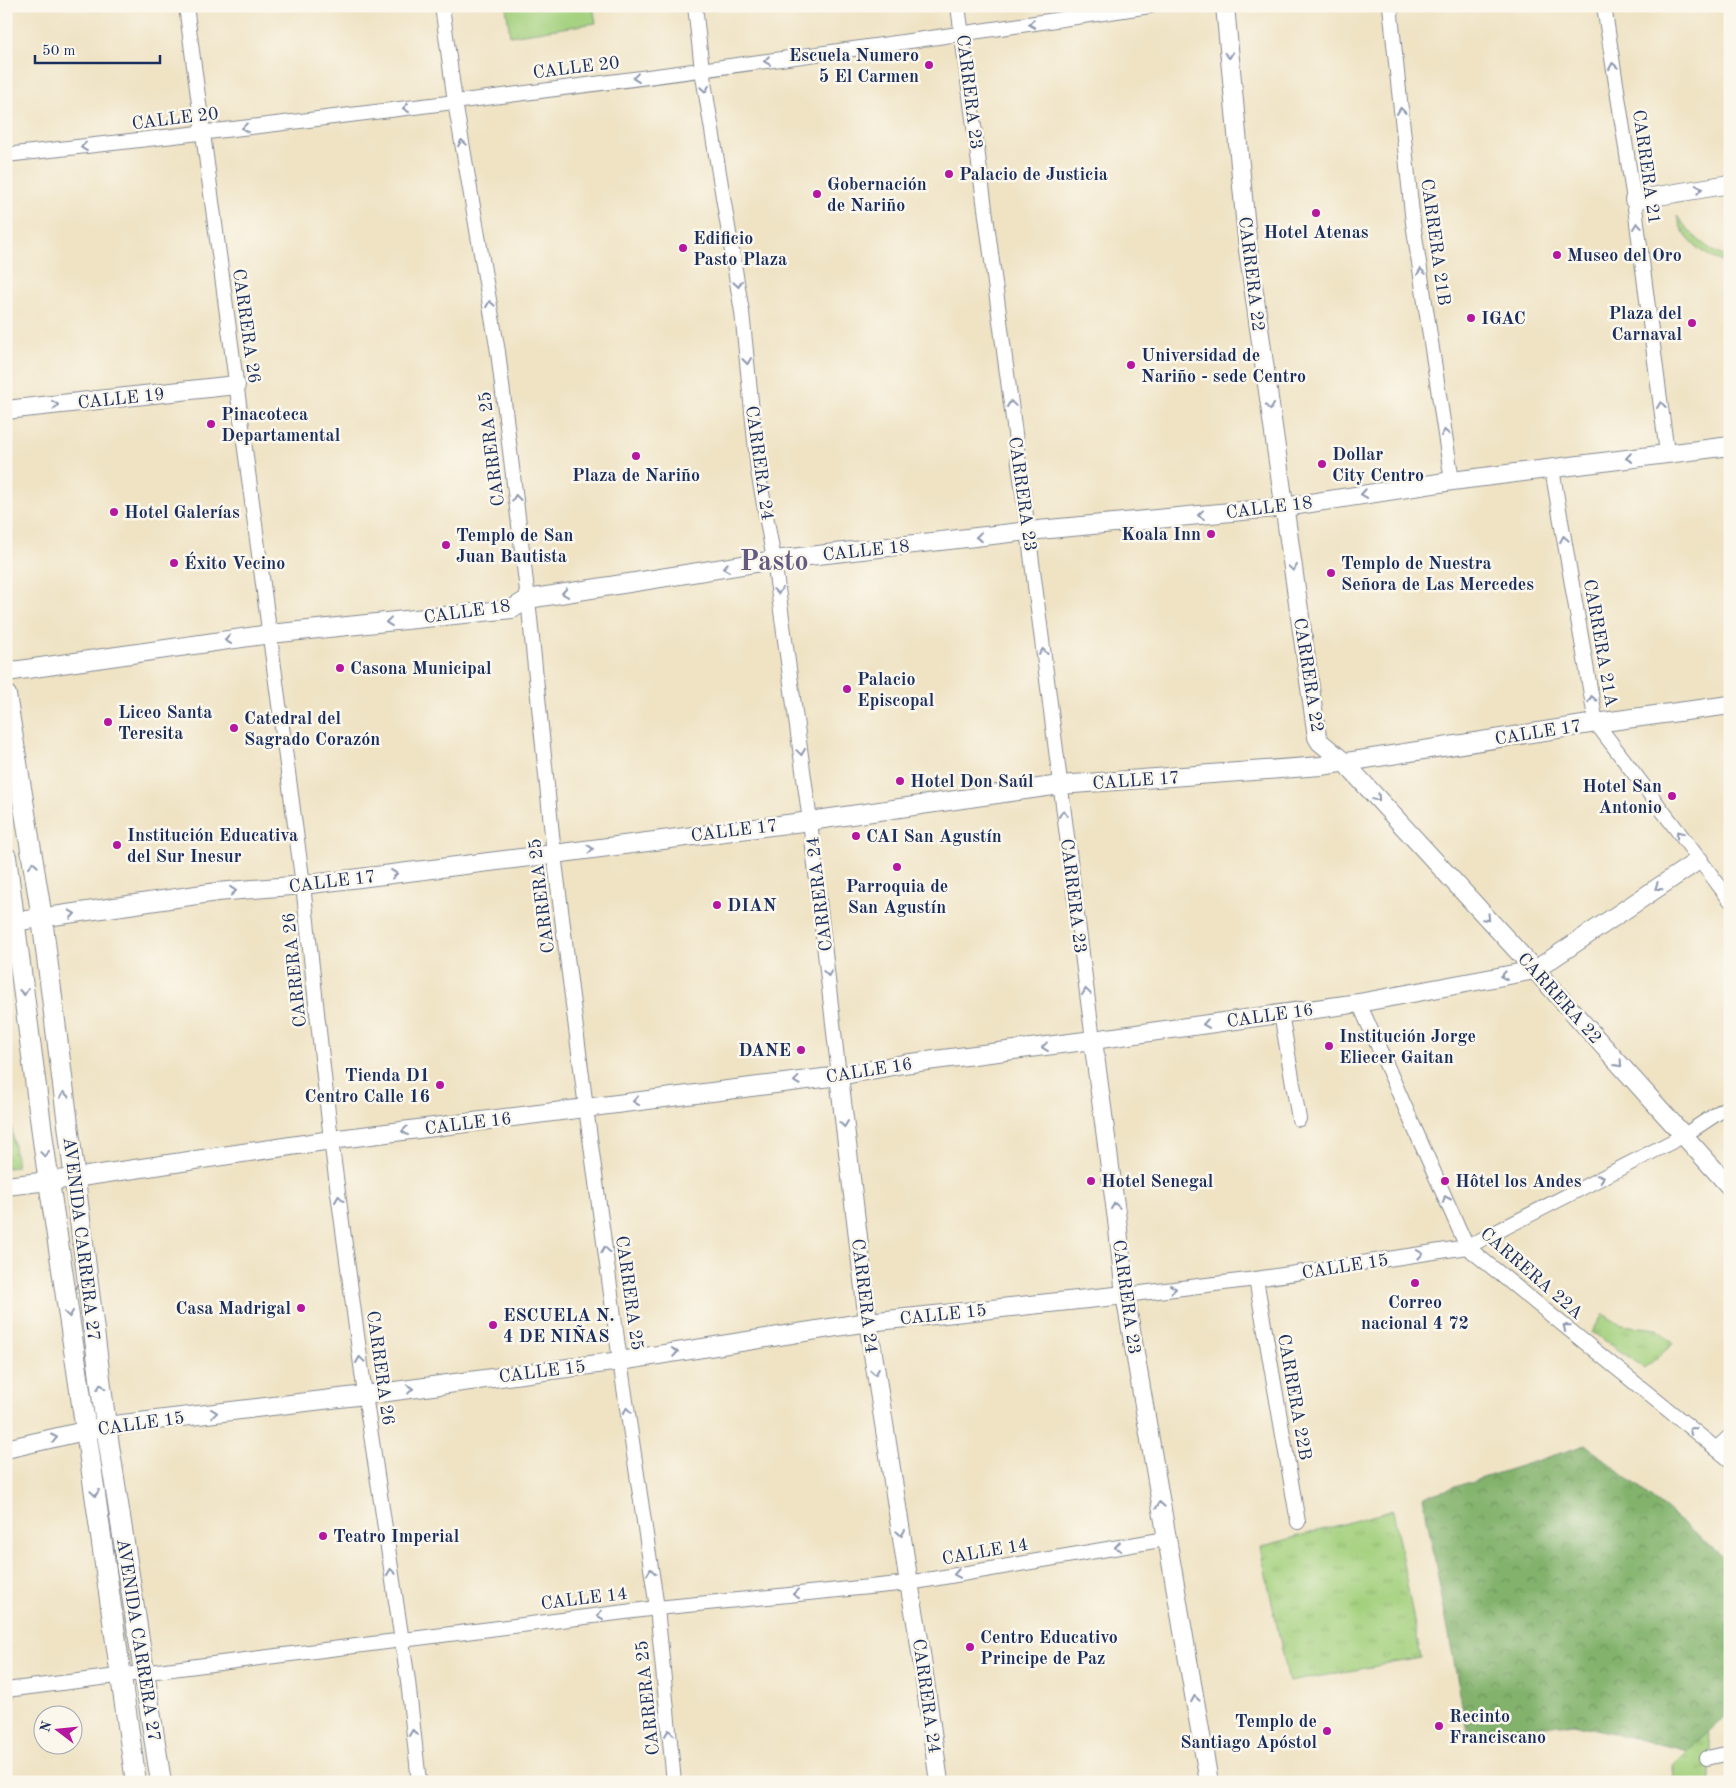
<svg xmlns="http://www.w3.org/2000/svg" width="1736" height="1788" viewBox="0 0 1736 1788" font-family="'Old Standard TT',serif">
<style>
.grass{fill:url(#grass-tufts);stroke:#5f806e}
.forest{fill:url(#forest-crowns);stroke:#4e7065}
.park{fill:url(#park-dots);stroke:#5f806e}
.garden{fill:#a3d07d;stroke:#5f806e}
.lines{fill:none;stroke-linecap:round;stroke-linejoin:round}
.minor-casing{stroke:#858991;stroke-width:16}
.tertiary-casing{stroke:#858991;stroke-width:20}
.secondary-casing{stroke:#858991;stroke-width:22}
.minor{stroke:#fff;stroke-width:14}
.tertiary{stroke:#fff;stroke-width:18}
.secondary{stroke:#fff;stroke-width:20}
.oneway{stroke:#8d97ae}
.poi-dot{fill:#b5179e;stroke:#fbf7ec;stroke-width:2}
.labels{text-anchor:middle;stroke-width:5;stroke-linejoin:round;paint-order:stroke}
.poi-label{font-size:18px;font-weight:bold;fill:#1b2f5e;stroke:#fbf7ec;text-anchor:start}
.street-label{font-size:18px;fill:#1b2f5e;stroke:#fbf7ec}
.town-label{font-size:28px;font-weight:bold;fill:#645b81;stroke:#fbf7ec}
</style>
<defs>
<pattern id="grass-tufts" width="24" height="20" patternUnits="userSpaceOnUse" patternTransform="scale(1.25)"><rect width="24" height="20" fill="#a3d07d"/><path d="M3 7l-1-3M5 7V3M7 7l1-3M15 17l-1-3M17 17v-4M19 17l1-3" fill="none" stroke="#8cb36e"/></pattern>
<pattern id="forest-crowns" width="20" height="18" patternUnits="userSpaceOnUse" patternTransform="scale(1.25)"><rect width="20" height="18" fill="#82b26c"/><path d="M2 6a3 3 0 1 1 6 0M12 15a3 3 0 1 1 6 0" fill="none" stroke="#6a915c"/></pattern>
<pattern id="park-dots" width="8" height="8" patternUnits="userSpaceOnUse" patternTransform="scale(1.25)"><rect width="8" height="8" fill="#a3d07d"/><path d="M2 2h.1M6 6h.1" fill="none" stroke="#8cb36e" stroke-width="1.8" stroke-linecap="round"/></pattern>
</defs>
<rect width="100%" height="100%" fill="#fbf7ec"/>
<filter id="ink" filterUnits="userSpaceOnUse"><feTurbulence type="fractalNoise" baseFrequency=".02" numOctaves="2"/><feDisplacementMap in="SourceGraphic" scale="10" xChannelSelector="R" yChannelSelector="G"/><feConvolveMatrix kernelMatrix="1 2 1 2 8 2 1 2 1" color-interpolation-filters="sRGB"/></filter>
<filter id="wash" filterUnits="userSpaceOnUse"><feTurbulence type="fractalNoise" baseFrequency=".0096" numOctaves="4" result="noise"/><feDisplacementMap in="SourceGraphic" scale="20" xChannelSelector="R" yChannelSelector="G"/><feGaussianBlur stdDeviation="1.12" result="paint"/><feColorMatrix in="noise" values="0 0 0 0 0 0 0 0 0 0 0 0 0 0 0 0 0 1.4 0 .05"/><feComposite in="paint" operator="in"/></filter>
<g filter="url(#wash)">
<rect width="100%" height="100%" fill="#efe3c4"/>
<g class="grass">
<polygon points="1603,1314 1621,1325 1658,1329 1673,1344 1645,1368 1592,1332"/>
<polygon points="1393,1510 1421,1658 1289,1682 1260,1547"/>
<polygon points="1708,1731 1713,1757 1707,1758 1712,1782 1674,1782 1673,1765"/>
</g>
<polygon class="forest" points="1586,1445 1730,1561 1730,1712 1688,1751 1574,1724 1467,1731 1423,1497"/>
<polygon class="park" points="6,1089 17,1167 6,1168"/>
<g class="garden">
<polygon points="506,6 593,6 596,23 510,36"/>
<path d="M1677,216C1691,235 1707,250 1730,259V265C1706,257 1683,242 1677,216Z"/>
</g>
</g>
<g filter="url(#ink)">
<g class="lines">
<defs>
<g id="minor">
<polyline points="186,6 303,885 331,1140 365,1395 408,1681 419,1782"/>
<polyline points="442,6 455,102 498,352 528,599 554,854 586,1108 620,1361 657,1608 674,1782"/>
<polyline points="695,6 702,70 742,312 758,471 774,560 810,821 839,1076"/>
<polyline points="958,6 1028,531 1093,1040"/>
<polyline points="1390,6 1413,223 1452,481"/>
<polyline points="1604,6 1634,200 1667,453"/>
<path d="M6,155C388,113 770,63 1150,6"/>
<polyline points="1552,469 1596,723 1730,900"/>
<polyline points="1359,1003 1467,1247 1730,1460"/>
<polyline points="1281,1013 1299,1119"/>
<polyline points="1256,1279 1298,1522"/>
<polyline points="1125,1295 1256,1279 1467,1247 1683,1136 1730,1105"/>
<polyline points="1716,1449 1730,1436"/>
<polyline points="6,1690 657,1608 909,1583 1166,1539"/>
<polyline points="1707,1758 1730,1753"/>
</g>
<g id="tertiary">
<polyline points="1225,6 1248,250 1317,737 1320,742 1344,762 1535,970 1730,1187"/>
<polyline points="1634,200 1730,184"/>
<polyline points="6,410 236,385"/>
<polyline points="6,672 270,634 512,609 528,599 774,560 1028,531 1285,507 1452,481 1730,446"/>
<polyline points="6,923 217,892 303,885 554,854 810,821 1060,785 1321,766 1596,723 1730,705"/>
<polyline points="1093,1040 1117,1220 1125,1295 1209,1782"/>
<polyline points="839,1076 868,1322 909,1583 919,1639 939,1782"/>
<polyline points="6,1186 74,1178 331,1140 839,1076 903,1064 1093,1040 1359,1003 1535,970 1699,860"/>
<polyline points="6,1449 106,1426 365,1395 620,1361 868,1322 1125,1295"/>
</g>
<g id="secondary">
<polyline points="6,695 42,918 106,1426 161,1782"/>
<polyline points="6,857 44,1148 86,1431 136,1782"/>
</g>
</defs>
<use href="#minor" class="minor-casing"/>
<use href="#tertiary" class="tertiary-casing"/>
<use href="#secondary" class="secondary-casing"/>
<use href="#minor" class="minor"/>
<use href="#tertiary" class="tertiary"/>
<use href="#secondary" class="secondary"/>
</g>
<defs><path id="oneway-chevron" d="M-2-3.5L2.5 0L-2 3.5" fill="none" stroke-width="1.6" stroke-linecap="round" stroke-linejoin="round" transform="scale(1.25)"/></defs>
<g class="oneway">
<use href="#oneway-chevron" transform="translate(1032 24) rotate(172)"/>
<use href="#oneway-chevron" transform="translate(1229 55) rotate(85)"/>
<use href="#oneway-chevron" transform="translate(767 61) rotate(172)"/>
<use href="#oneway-chevron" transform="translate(1613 66) rotate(-99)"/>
<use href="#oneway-chevron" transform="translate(636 78) rotate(173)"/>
<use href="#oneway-chevron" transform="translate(705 89) rotate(81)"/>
<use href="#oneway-chevron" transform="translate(406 108) rotate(173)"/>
<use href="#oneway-chevron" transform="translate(1401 111) rotate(-96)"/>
<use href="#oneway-chevron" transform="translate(245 128) rotate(173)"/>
<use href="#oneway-chevron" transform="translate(462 143) rotate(-100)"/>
<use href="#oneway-chevron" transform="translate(84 147) rotate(174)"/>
<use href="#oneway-chevron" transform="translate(1699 189) rotate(-10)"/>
<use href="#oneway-chevron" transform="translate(1637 226) rotate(-97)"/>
<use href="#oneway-chevron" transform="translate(1421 272) rotate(-98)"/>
<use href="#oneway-chevron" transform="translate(738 284) rotate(81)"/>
<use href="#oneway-chevron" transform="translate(490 304) rotate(-100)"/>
<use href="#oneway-chevron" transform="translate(747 361) rotate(84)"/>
<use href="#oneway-chevron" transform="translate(1011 404) rotate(-98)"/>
<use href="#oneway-chevron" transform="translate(55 405) rotate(-6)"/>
<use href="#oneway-chevron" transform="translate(1661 405) rotate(-97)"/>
<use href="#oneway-chevron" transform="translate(1270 407) rotate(82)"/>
<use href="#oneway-chevron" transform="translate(1445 433) rotate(-98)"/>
<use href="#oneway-chevron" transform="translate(1629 458) rotate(172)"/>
<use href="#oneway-chevron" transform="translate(1364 494) rotate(171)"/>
<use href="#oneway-chevron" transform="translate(516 498) rotate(-97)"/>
<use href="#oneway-chevron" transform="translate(1201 515) rotate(174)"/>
<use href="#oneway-chevron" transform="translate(979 537) rotate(174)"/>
<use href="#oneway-chevron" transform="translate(1564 539) rotate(-100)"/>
<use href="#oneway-chevron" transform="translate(726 568) rotate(171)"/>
<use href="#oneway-chevron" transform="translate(1293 568) rotate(82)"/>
<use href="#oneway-chevron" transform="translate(778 591) rotate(82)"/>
<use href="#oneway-chevron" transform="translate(565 593) rotate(171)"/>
<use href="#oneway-chevron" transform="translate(389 622) rotate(174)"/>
<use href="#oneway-chevron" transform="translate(228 640) rotate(172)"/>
<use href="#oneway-chevron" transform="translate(1043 652) rotate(-97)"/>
<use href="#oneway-chevron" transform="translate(1592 699) rotate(-100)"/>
<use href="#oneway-chevron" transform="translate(801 752) rotate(82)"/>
<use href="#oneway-chevron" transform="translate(1377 798) rotate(47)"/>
<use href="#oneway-chevron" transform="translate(1063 814) rotate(-97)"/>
<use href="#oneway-chevron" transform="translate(1679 834) rotate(-127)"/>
<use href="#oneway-chevron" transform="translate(590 849) rotate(-7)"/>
<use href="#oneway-chevron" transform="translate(33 865) rotate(-99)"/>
<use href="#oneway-chevron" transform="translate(394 874) rotate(-7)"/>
<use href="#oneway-chevron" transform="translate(1658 887) rotate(146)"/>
<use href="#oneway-chevron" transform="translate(233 891) rotate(-5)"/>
<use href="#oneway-chevron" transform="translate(72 914) rotate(-9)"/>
<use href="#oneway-chevron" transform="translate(1487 918) rotate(47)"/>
<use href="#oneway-chevron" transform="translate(828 973) rotate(83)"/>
<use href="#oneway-chevron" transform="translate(1504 976) rotate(169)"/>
<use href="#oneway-chevron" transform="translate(24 992) rotate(83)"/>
<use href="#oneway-chevron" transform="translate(1086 992) rotate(-98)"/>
<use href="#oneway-chevron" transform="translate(1206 1024) rotate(172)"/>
<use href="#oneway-chevron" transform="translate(1045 1047) rotate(173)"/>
<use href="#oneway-chevron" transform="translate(1619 1064) rotate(48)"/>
<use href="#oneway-chevron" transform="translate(797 1081) rotate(173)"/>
<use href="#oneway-chevron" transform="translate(64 1095) rotate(-97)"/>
<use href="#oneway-chevron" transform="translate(636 1101) rotate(173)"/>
<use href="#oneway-chevron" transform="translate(844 1124) rotate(83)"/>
<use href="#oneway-chevron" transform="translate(405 1131) rotate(173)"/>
<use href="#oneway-chevron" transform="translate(45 1154) rotate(82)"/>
<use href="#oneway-chevron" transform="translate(1601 1178) rotate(-27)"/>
<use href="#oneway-chevron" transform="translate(339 1199) rotate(-98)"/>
<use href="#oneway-chevron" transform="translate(1446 1199) rotate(-114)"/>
<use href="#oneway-chevron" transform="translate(1115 1206) rotate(-98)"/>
<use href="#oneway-chevron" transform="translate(605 1250) rotate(-98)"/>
<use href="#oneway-chevron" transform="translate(1420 1254) rotate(-9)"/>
<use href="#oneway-chevron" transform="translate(1173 1289) rotate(-7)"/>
<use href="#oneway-chevron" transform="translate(69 1314) rotate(82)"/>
<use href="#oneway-chevron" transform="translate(1566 1327) rotate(-141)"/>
<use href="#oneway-chevron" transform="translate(675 1352) rotate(-9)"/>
<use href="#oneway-chevron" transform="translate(360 1360) rotate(-98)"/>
<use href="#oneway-chevron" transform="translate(875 1372) rotate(81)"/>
<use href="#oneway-chevron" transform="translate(101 1387) rotate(-97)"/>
<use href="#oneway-chevron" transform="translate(410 1389) rotate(-7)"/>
<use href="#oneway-chevron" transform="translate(627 1411) rotate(-98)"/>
<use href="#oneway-chevron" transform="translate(214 1413) rotate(-7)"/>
<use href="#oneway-chevron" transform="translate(1692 1430) rotate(-141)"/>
<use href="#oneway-chevron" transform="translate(54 1438) rotate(-12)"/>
<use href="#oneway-chevron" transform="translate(95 1493) rotate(82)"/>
<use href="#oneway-chevron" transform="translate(1160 1505) rotate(-100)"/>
<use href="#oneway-chevron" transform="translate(901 1533) rotate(81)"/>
<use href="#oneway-chevron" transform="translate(1118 1547) rotate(170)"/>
<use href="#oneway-chevron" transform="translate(391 1572) rotate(-98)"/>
<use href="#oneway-chevron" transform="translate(651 1572) rotate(-98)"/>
<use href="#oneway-chevron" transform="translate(957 1574) rotate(170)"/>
<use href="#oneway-chevron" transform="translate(796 1594) rotate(174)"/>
<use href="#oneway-chevron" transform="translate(600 1615) rotate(173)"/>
<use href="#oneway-chevron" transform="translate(1195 1699) rotate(-100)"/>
<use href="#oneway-chevron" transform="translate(413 1733) rotate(-96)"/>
<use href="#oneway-chevron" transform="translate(669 1733) rotate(-96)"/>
</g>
</g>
<g class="poi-dot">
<circle cx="929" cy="65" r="5"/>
<circle cx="949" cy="174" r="5"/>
<circle cx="817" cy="194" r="5"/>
<circle cx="1316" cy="213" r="5"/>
<circle cx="683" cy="248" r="5"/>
<circle cx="1557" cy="255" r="5"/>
<circle cx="1471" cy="318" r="5"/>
<circle cx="1692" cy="323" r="5"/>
<circle cx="1131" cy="365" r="5"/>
<circle cx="211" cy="424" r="5"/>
<circle cx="636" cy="456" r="5"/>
<circle cx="1322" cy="464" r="5"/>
<circle cx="114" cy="512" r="5"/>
<circle cx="1211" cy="534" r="5"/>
<circle cx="446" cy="545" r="5"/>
<circle cx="174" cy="563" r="5"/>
<circle cx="1331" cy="573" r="5"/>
<circle cx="340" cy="668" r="5"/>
<circle cx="847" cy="689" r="5"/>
<circle cx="108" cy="722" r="5"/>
<circle cx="234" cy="728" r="5"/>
<circle cx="900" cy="781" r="5"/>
<circle cx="1672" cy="796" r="5"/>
<circle cx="856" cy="836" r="5"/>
<circle cx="117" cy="845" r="5"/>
<circle cx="897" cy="867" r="5"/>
<circle cx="717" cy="905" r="5"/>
<circle cx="1329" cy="1046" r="5"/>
<circle cx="801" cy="1050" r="5"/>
<circle cx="440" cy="1085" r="5"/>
<circle cx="1091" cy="1181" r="5"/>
<circle cx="1445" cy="1181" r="5"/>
<circle cx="1415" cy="1283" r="5"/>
<circle cx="301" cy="1308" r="5"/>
<circle cx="493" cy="1325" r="5"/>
<circle cx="323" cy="1536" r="5"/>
<circle cx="970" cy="1647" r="5"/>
<circle cx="1439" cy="1726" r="5"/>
<circle cx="1327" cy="1731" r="5"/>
</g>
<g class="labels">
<g class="poi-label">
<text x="919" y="61" text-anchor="end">Escuela Numero<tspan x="919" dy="21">5 El Carmen</tspan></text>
<text x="959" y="180">Palacio de Justicia</text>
<text x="827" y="190">Gobernación<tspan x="827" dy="21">de Nariño</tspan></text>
<text x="1316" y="238" text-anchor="middle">Hotel Atenas</text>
<text x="693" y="244">Edificio<tspan x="693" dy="21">Pasto Plaza</tspan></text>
<text x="1567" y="261">Museo del Oro</text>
<text x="1682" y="319" text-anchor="end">Plaza del<tspan x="1682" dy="21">Carnaval</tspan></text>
<text x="1481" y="324">IGAC</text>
<text x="1141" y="361">Universidad de<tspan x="1141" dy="21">Nariño - sede Centro</tspan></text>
<text x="221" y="420">Pinacoteca<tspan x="221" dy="21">Departamental</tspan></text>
<text x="1332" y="460">Dollar<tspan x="1332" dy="21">City Centro</tspan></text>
<text x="636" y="481" text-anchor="middle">Plaza de Nariño</text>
<text x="124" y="518">Hotel Galerías</text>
<text x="1201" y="540" text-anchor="end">Koala Inn</text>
<text x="456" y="541">Templo de San<tspan x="456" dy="21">Juan Bautista</tspan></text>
<text x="184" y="569">Éxito Vecino</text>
<text x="1341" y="569">Templo de Nuestra<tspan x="1341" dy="21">Señora de Las Mercedes</tspan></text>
<text x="350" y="674">Casona Municipal</text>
<text x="857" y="685">Palacio<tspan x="857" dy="21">Episcopal</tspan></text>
<text x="118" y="718">Liceo Santa<tspan x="118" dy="21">Teresita</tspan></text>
<text x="244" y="724">Catedral del<tspan x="244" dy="21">Sagrado Corazón</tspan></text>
<text x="910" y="787">Hotel Don Saúl</text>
<text x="1662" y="792" text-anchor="end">Hotel San<tspan x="1662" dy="21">Antonio</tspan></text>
<text x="127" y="841">Institución Educativa<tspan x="127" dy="21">del Sur Inesur</tspan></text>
<text x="866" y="842">CAI San Agustín</text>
<text x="897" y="892" text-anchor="middle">Parroquia de<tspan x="897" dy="21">San Agustín</tspan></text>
<text x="727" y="911">DIAN</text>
<text x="1339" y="1042">Institución Jorge<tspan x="1339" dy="21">Eliecer Gaitan</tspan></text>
<text x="791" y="1056" text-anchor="end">DANE</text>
<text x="430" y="1081" text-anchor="end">Tienda D1<tspan x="430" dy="21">Centro Calle 16</tspan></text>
<text x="1101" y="1187">Hotel Senegal</text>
<text x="1455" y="1187">Hôtel los Andes</text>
<text x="1415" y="1308" text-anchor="middle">Correo<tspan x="1415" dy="21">nacional 4 72</tspan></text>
<text x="291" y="1314" text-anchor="end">Casa Madrigal</text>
<text x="503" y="1321">ESCUELA N.<tspan x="503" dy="21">4 DE NIÑAS</tspan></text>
<text x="333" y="1542">Teatro Imperial</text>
<text x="980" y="1643">Centro Educativo<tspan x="980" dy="21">Principe de Paz</tspan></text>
<text x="1449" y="1722">Recinto<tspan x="1449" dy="21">Franciscano</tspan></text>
<text x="1317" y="1727" text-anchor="end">Templo de<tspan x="1317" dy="21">Santiago Apóstol</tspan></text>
</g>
<g class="street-label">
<text transform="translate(576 67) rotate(-7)" y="6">CALLE 20</text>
<text transform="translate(970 92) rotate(83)" y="6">CARRERA 23</text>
<text transform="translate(175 118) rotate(-7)" y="6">CALLE 20</text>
<text transform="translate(1647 167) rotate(82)" y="6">CARRERA 21</text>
<text transform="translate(1436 242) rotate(82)" y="6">CARRERA 21B</text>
<text transform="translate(1252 274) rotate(83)" y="6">CARRERA 22</text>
<text transform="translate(247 326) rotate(82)" y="6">CARRERA 26</text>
<text transform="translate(121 398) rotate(-6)" y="6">CALLE 19</text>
<text transform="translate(491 449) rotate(-97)" y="6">CARRERA 25</text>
<text transform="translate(760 463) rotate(82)" y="6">CARRERA 24</text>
<text transform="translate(1023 494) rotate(82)" y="6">CARRERA 23</text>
<text transform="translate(1269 507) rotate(-7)" y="6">CALLE 18</text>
<text transform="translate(866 550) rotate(-6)" y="6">CALLE 18</text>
<text transform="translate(467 611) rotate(-8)" y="6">CALLE 18</text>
<text transform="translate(1601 643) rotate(80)" y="6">CARRERA 21A</text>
<text transform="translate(1309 675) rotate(81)" y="6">CARRERA 22</text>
<text transform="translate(1538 732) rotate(-9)" y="6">CALLE 17</text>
<text transform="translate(1136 780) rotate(-4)" y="6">CALLE 17</text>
<text transform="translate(734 830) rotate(-7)" y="6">CALLE 17</text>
<text transform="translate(332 881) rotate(-7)" y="6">CALLE 17</text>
<text transform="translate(819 894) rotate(-97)" y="6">CARRERA 24</text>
<text transform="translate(541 896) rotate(-97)" y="6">CARRERA 25</text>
<text transform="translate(1074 896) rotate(83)" y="6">CARRERA 23</text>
<text transform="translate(294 970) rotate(-96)" y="6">CARRERA 26</text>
<text transform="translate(1560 998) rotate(48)" y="6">CARRERA 22</text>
<text transform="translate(1270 1015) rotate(-8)" y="6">CALLE 16</text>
<text transform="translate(869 1070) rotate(-9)" y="6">CALLE 16</text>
<text transform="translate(468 1123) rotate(-7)" y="6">CALLE 16</text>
<text transform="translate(82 1239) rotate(83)" y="6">AVENIDA CARRERA 27</text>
<text transform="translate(1345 1266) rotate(-9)" y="6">CALLE 15</text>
<text transform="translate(1532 1273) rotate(41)" y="6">CARRERA 22A</text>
<text transform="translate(630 1293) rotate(82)" y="6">CARRERA 25</text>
<text transform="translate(865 1296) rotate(83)" y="6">CARRERA 24</text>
<text transform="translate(1127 1297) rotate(82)" y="6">CARRERA 23</text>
<text transform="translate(943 1314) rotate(-6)" y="6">CALLE 15</text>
<text transform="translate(381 1368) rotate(82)" y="6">CARRERA 26</text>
<text transform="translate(542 1371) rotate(-7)" y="6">CALLE 15</text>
<text transform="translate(1295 1397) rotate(80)" y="6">CARRERA 22B</text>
<text transform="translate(141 1423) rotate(-8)" y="6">CALLE 15</text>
<text transform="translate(985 1551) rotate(-10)" y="6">CALLE 14</text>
<text transform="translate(584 1598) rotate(-7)" y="6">CALLE 14</text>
<text transform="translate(139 1640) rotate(81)" y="6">AVENIDA CARRERA 27</text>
<text transform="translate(927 1696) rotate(82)" y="6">CARRERA 24</text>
<text transform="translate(647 1698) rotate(-96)" y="6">CARRERA 25</text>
</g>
<g class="town-label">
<text x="774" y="570">Pasto</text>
</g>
</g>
<rect width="1736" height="1788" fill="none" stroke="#fbf7ec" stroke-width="25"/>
<g transform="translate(58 1730) rotate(286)"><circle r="24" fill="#fbf7ec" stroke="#a1a7b3"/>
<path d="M0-4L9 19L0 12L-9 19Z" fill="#b5179e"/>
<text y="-8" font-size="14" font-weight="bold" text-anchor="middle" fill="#1b2f5e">N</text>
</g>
<path d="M35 55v8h125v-8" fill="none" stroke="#1b2f5e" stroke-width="2.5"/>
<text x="42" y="55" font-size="15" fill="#1b2f5e" stroke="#fbf7ec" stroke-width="4" paint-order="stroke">50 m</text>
</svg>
